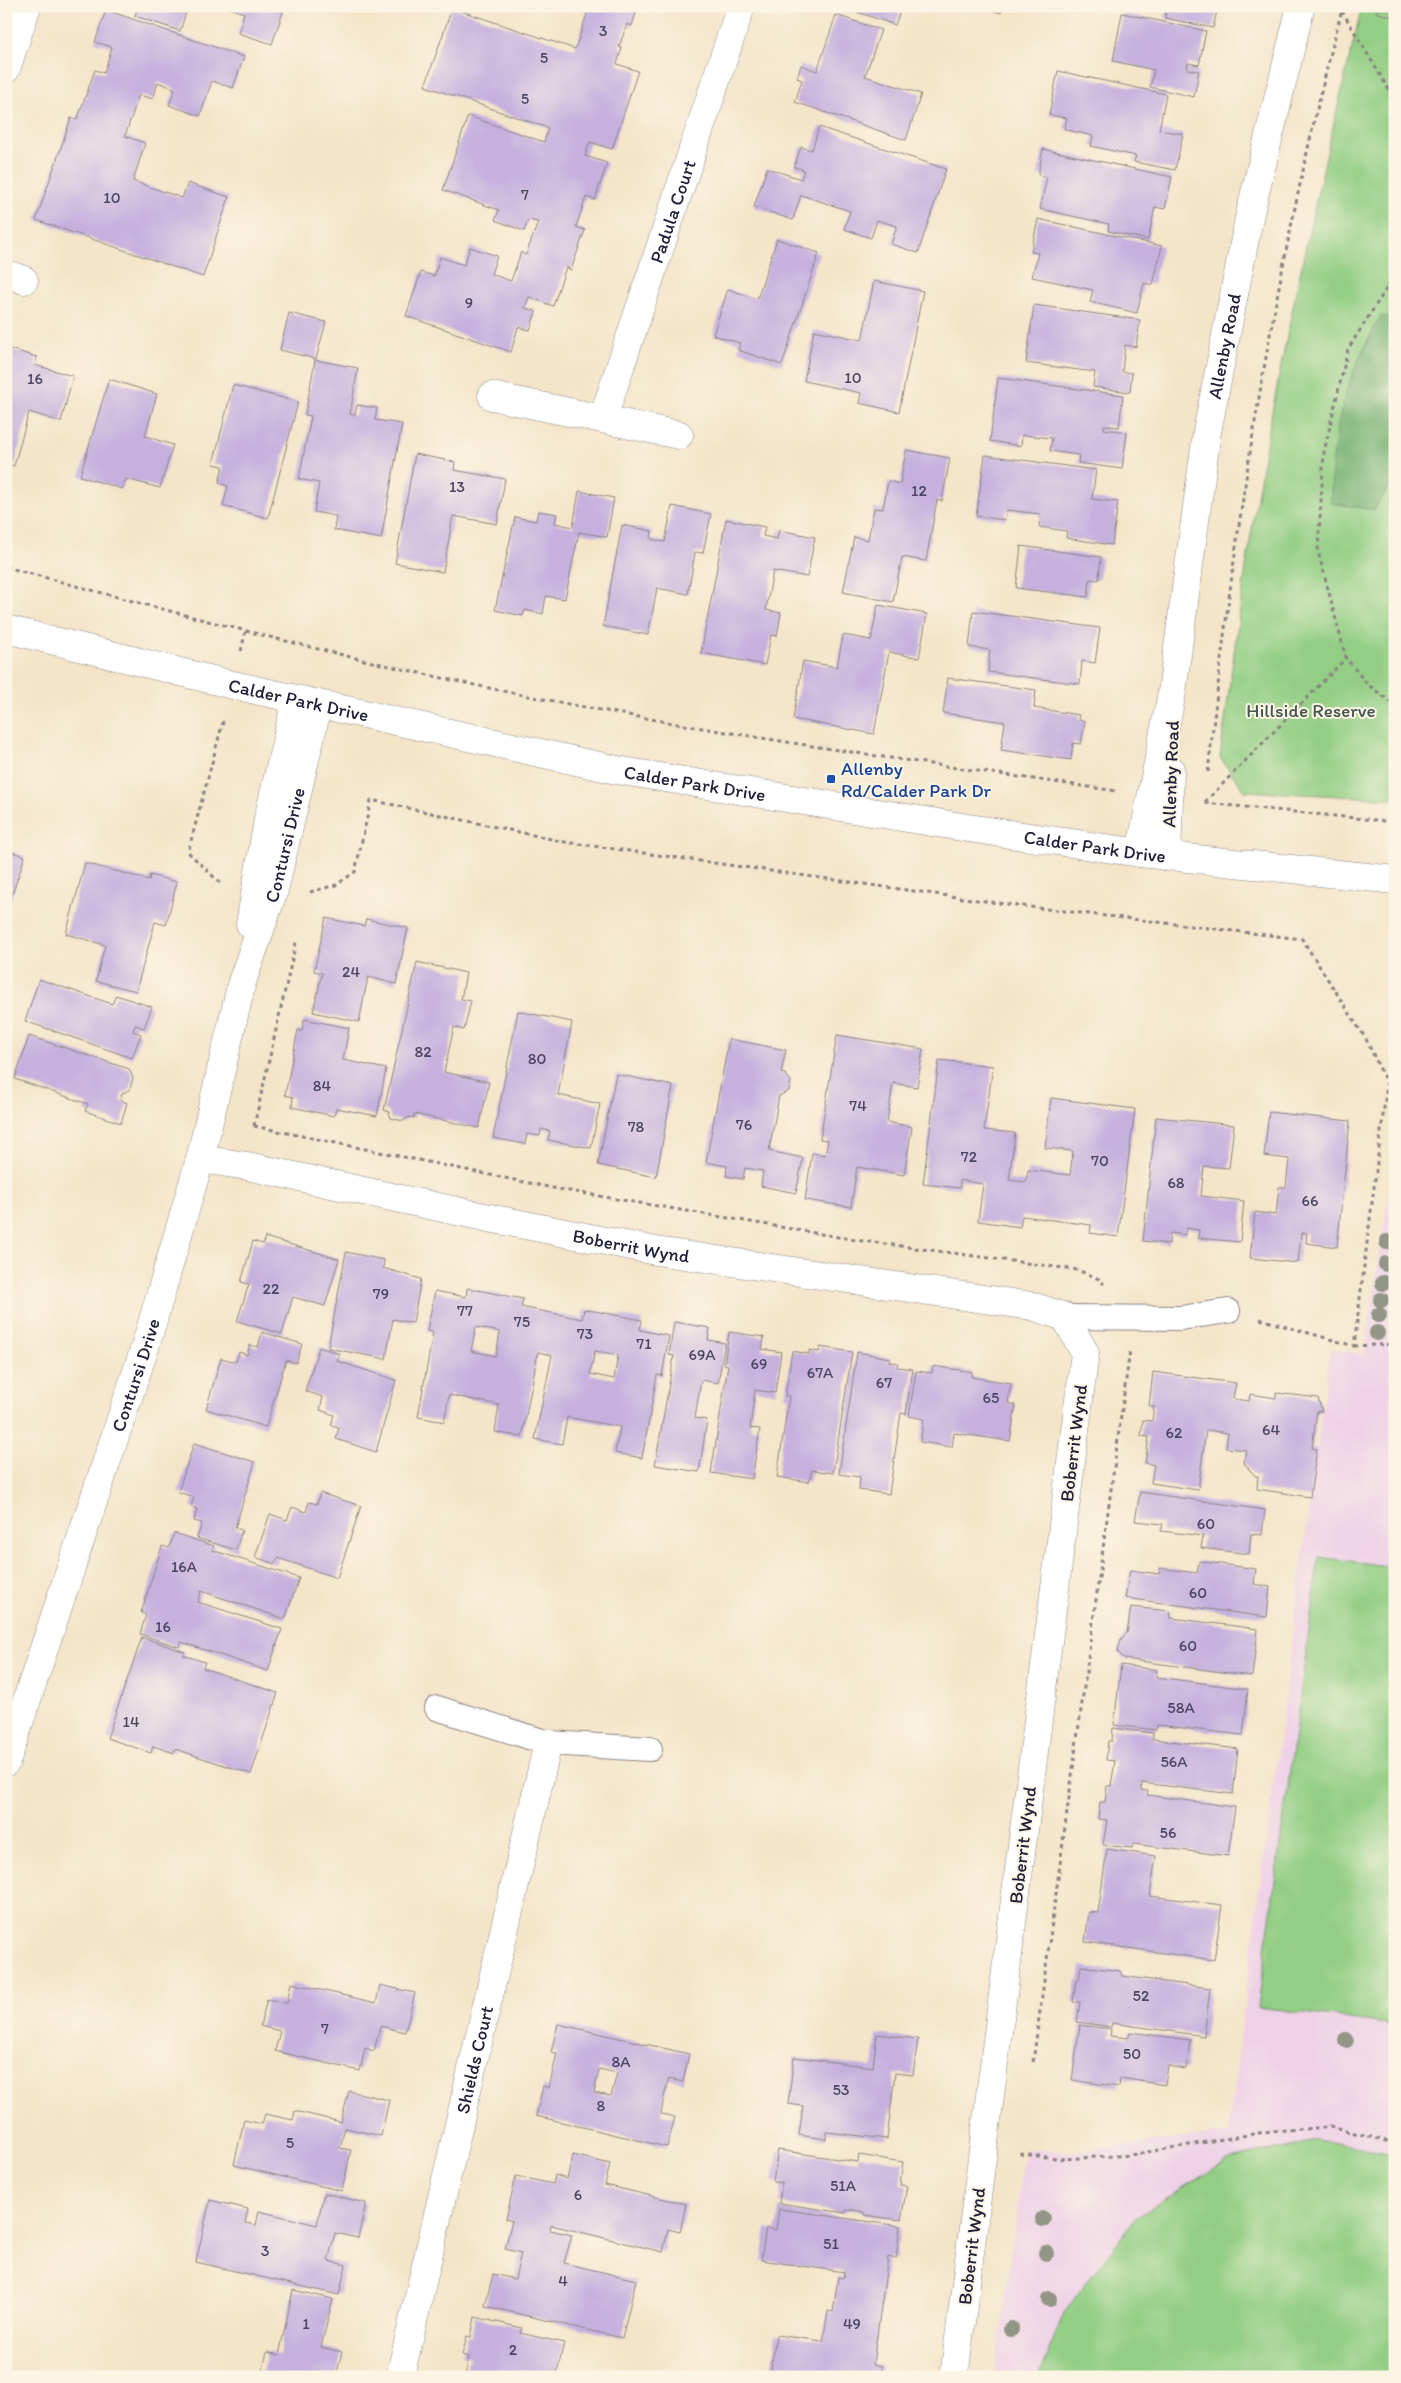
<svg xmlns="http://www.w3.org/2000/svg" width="1401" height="2383" viewBox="0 0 1401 2383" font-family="Itim,sans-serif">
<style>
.built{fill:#eed0e7}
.green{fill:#92ce83;stroke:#5a785f}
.forest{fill:#75b171;stroke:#4c6a56}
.building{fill:#c5b0de;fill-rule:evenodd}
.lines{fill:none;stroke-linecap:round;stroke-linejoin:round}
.service-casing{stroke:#8b8482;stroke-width:26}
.minor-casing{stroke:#8b8482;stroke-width:29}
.tertiary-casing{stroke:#8b8482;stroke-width:29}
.path{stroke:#8b8482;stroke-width:3;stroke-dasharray:4 4;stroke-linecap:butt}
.service{stroke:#fff;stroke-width:24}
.minor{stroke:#fff;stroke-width:28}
.tertiary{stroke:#fff;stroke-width:28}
.tree{fill:#939687}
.transit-dot{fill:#1a4fb4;stroke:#fcf5e5;stroke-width:2}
.labels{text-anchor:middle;stroke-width:4;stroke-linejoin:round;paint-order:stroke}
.number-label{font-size:16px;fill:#4b4664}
.street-label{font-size:19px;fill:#22223b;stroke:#fcf5e5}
.park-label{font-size:19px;fill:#445651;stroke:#fcf5e5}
.transit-label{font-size:19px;fill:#164399;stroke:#fcf5e5;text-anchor:start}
</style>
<rect width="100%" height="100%" fill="#fcf5e5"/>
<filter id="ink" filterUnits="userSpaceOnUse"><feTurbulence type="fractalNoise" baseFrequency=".02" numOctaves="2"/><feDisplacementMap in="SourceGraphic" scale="10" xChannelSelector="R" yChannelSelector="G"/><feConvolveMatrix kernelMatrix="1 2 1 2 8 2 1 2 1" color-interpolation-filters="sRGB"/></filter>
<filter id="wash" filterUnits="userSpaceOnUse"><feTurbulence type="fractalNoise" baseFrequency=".0096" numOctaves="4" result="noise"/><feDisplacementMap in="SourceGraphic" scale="20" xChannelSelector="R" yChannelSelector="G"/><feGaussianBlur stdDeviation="1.12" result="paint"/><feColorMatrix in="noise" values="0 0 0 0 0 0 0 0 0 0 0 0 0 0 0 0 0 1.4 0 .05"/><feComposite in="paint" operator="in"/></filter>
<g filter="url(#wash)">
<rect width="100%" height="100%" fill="#f4e5c9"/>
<polygon class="built" points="1395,1158 1395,2377 995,2377 1023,2164 1027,2149 1068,2152 1228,2133 1330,1349 1364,1354"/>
<g class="green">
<path d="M1362,7L1395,18V799L1245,791L1220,758C1237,628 1254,499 1280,371C1304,249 1332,128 1362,7Z"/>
<polygon points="1319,1557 1395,1567 1395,2025 1258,2007"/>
<polygon points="1316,2141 1395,2154 1395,2377 1038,2377 1064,2313 1136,2218 1229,2159"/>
</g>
<path class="forest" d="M1381,316L1395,318V477L1374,510L1331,503C1331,431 1345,378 1381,316Z"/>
<g id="blocks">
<g class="building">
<polygon points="138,6 188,6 180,31 135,16"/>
<polygon points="285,6 272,44 238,33 244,13 226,7"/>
<polygon points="575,6 638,6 632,26 627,24 619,47 622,48 617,64 638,71 612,149 590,142 585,156 607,163 595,200 586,197 576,227 585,230 571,270 566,267 553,306 529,297 525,308 536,311 530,330 518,327 511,352 406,316 421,272 434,276 440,257 464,265 470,247 497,256 491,274 511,281 521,252 526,255 538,222 528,220 524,231 495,220 499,210 443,190 468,116 544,142 548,128 425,86 452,8 575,49 588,11"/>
<polygon points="840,6 902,6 895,25"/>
<polygon points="980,6 1003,6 1001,13"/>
<polygon points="1167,6 1218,6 1213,28 1165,18"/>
<polygon points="1378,6 1395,6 1395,18 1376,12"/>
<polygon points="106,10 244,57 233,88 212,81 200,116 169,105 175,89 158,82 153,99 139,95 125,136 145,143 133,181 182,198 188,183 229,197 203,277 36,220 71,118 77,120 95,70 104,73 112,47 95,42"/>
<polygon points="1122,13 1206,31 1199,65 1188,63 1187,69 1199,71 1194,97 1150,87 1154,70 1113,61"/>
<polygon points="836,15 881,30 865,76 921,94 906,140 795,102 802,80 797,78 801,65 817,71"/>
<polygon points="1058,71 1166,94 1159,130 1183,134 1175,170 1134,162 1136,156 1091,146 1093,136 1064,129 1067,118 1049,115"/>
<polygon points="819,127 946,169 918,253 891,244 897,226 877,220 871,238 844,229 850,211 801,195 793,220 754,207 767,168 801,179 804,170 794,167 801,147 812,150"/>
<polygon points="1043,149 1172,177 1165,209 1155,207 1148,240 1108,231 1109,224 1040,209 1047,177 1038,175"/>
<polygon points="1038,219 1162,246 1153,285 1144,283 1137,313 1090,302 1093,290 1032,277 1038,253 1031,252"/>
<polygon points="777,239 819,253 782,365 738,350 740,343 713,335 728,289 757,299"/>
<polygon points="874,281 923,291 899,412 859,403 861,393 804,381 814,330 862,340"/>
<polygon points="1034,305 1140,320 1136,347 1125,345 1122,372 1132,373 1130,392 1093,387 1095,372 1026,363"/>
<polygon points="289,313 326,322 316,359 280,350"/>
<polygon points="6,348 37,357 35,365 73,376 61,422 29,412 14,466 6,464"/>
<polygon points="315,360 358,368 350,414 355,415 357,405 377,408 375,420 402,424 381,539 334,530 336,516 314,512 319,483 299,479 311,416 305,415"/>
<polygon points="998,378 1123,395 1119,427 1104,425 1104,429 1127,432 1122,469 1078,463 1079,455 1050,451 1052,438 1022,435 1021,446 990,441"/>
<polygon points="109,379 157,394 145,436 173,445 160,488 126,479 122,489 80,476"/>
<polygon points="233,385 298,402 268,518 223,506 228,486 219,483 223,466 213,464"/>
<polygon points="906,450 950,458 942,501 937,500 926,561 902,557 893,602 843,592 854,537 868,540 874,508 883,509 888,481 900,484"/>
<polygon points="415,454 455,462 454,470 505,479 497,524 453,516 443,572 395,563"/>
<polygon points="985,455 1096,470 1092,499 1118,502 1112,545 1066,538 1067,531 1039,527 1040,514 1007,510 1005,520 976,516"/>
<polygon points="579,491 614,498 607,537 579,532 565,599 546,596 543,614 525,610 523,616 495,610 515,517 536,521 538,511 557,514 555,523 573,527"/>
<polygon points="672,506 711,514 703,553 695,552 688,594 657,588 648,635 603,626 622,525 652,531 651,539 665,542"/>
<polygon points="726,519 765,527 763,536 777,539 779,530 815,537 807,577 773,571 766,610 781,613 777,636 771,635 765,665 701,653"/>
<polygon points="1021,546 1101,557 1099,580 1090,579 1088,597 1016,588"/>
<polygon points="878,605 927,614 919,658 889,652 874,734 793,719 803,661 837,667 843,635 871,640"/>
<polygon points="973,611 1100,628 1095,663 1082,661 1080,684 988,672 990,650 969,647"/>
<polygon points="948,678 1036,690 1034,708 1079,715 1078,720 1085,721 1081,744 1073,743 1071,760 1001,750 1005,722 943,713"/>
<polygon points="6,850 25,856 7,910 6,910"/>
<polygon points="85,863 149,880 150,875 177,882 166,925 155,922 136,991 96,981 105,945 66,934"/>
<polygon points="326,918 364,926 366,919 408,928 396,984 368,977 359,1022 313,1012 322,973 314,971"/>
<polygon points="417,962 466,973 461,999 471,1001 464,1030 454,1027 444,1072 489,1082 479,1128 414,1114 414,1118 409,1117 403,1121 391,1118 389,1112 384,1110"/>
<polygon points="39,979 112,1004 116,995 152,1007 144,1028 135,1025 133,1031 141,1034 132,1058 25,1021"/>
<polygon points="518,1011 572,1022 558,1095 600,1104 591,1148 548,1140 550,1131 541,1129 540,1136 527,1134 525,1144 493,1138"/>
<polygon points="304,1019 349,1028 343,1060 386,1069 377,1116 336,1108 334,1116 292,1107 293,1097 285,1095 298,1030 302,1031"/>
<polygon points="837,1035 923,1049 917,1087 893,1083 887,1122 912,1127 904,1175 857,1167 851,1207 805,1200 812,1153 825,1155 828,1140 820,1139"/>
<polygon points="29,1036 129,1069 133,1078 130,1089 122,1094 120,1100 127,1103 121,1123 85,1111 88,1104 15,1079"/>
<polygon points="729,1039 786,1050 781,1073 785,1074 791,1081 789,1091 779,1096 769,1151 803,1158 796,1193 761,1186 763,1171 745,1168 743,1179 726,1176 727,1166 706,1162"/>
<polygon points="939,1060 993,1066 984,1130 1015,1133 1009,1180 1026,1182 1028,1170 1070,1175 1073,1151 1045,1148 1051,1098 1135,1109 1118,1237 1090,1233 1091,1225 1022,1216 1020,1227 978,1221 983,1184 960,1180 960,1188 923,1184"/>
<polygon points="616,1074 673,1086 656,1177 598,1165"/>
<polygon points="1269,1112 1350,1121 1337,1247 1306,1243 1307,1233 1301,1233 1298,1263 1250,1258 1255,1212 1276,1215 1279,1187 1286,1187 1289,1159 1264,1156"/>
<polygon points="1156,1117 1234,1125 1229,1168 1204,1166 1201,1196 1244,1201 1240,1242 1198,1238 1199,1230 1186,1228 1185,1235 1170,1233 1169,1244 1143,1241"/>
<polygon points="265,1237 339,1259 325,1306 293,1297 282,1334 237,1321 249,1284 241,1282 253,1241 263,1244"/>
<polygon points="346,1252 384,1260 383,1268 421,1279 413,1323 393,1319 386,1359 328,1348"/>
<path d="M467,1288L523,1299L521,1307L582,1319L584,1309L642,1320L640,1330L669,1336L662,1376L657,1375L642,1458L615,1453L620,1427L567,1417L562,1444L535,1439L552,1355L538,1352L522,1437L495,1432L499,1405L485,1402L449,1395L444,1422L418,1417L433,1332L427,1331L435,1291L466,1297ZM476,1327L500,1332L496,1356L471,1351ZM595,1351L618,1355L614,1379L590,1374Z"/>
<polygon points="674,1322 710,1328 708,1340 725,1343 718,1383 701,1380 695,1418 707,1420 699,1472 655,1465 674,1356 669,1355"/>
<polygon points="262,1332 302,1344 296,1363 286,1360 266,1427 206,1409 221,1358 236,1362 239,1352 247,1355 250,1345 258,1347"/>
<polygon points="729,1332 764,1337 762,1349 781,1352 775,1393 755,1390 750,1428 760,1429 752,1479 711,1473 728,1365 724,1364"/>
<polygon points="319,1347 340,1354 337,1361 396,1380 376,1452 336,1439 339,1427 331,1425 334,1415 320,1410 323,1397 305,1391"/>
<polygon points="820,1347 852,1352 833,1473 812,1470 809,1482 777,1477 789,1396 785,1396 792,1351 809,1354 809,1350 819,1352"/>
<polygon points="857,1352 890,1358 889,1362 898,1363 897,1367 913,1369 906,1414 901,1413 889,1494 859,1490 860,1477 839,1474"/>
<polygon points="933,1366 972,1372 971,1377 1011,1383 1008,1403 1016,1405 1010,1441 954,1433 952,1447 920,1442 924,1419 909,1416 916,1371 932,1373"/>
<polygon points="1153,1372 1236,1383 1233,1399 1249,1401 1250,1394 1276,1398 1276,1393 1318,1398 1322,1411 1317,1411 1312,1448 1317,1449 1310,1497 1257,1489 1258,1476 1255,1476 1244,1463 1246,1450 1226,1448 1228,1433 1206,1430 1198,1490 1151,1483 1154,1465 1145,1463 1149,1437 1141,1436 1143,1420 1152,1421 1154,1406 1149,1406"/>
<polygon points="194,1443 255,1462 235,1528 242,1530 236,1550 197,1538 202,1523 194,1521 197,1509 191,1507 194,1497 178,1492"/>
<polygon points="1140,1492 1265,1510 1262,1535 1251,1534 1249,1554 1201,1548 1203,1536 1161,1531 1163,1524 1135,1521"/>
<polygon points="320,1493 361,1506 337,1578 278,1558 275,1564 255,1557 270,1514 287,1520 292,1507 306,1512 309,1502 317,1504"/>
<polygon points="174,1533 214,1546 212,1550 299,1578 285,1619 201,1591 198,1602 282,1629 268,1671 181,1642 179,1647 140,1634 146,1615 141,1613 162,1546 169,1548"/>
<polygon points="1199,1561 1256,1569 1254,1584 1270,1587 1267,1617 1125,1598 1130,1570 1159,1574 1160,1568 1197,1573"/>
<polygon points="1131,1607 1170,1611 1171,1618 1258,1629 1252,1676 1124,1659 1118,1652 1121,1639 1127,1633"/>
<polygon points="142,1637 185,1652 183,1655 205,1662 203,1668 278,1693 251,1774 175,1749 174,1753 153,1746 151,1753 107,1738"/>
<polygon points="1121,1665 1157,1670 1156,1677 1248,1689 1243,1735 1157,1725 1156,1730 1114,1725"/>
<polygon points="1113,1728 1153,1733 1153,1739 1238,1749 1233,1794 1142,1783 1141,1790 1148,1791 1147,1795 1235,1807 1228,1856 1133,1844 1132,1848 1103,1845 1107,1820 1098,1819 1100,1802 1105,1802 1107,1786 1111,1786 1115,1761 1106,1760 1108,1741 1112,1741"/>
<polygon points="1107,1849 1156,1856 1150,1896 1222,1905 1214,1960 1085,1942 1089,1912 1098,1913"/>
<polygon points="1081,1966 1120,1971 1122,1976 1210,1988 1204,2036 1112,2023 1111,2027 1077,2022 1080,2002 1073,2002 1076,1980 1079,1980"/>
<polygon points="291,1983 376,2003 380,1985 415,1993 405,2032 380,2026 374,2051 365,2048 360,2071 275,2051 280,2031 260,2026 267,1999 287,2003"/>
<path d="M558,2024L689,2054L683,2082L669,2079L664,2097L661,2114L675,2117L667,2147L536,2116L543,2086L549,2088L557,2053L551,2052ZM599,2069L617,2073L611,2096L594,2093Z"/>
<polygon points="1080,2025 1111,2029 1110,2036 1128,2038 1130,2032 1190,2040 1186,2069 1168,2066 1165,2085 1120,2078 1119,2087 1072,2080"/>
<polygon points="877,2034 918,2039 913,2075 895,2073 887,2139 827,2132 826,2139 799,2135 803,2106 788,2104 794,2057 873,2067"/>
<polygon points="349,2091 389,2100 381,2136 345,2128 340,2148 351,2150 342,2191 234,2165 244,2120 262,2124 265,2114 293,2120 295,2111 341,2122"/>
<polygon points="778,2150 858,2162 859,2155 903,2162 900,2185 907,2186 901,2220 864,2215 864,2212 846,2209 845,2213 779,2203 782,2183 773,2182"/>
<polygon points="573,2155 610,2164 605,2185 686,2204 680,2232 668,2229 663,2252 551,2225 550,2230 572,2235 564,2263 636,2280 622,2338 485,2306 493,2274 515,2279 521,2253 505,2249 512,2221 506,2219 516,2176 553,2184 555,2175 567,2179"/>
<polygon points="324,2193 366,2203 358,2238 335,2233 328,2261 346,2265 339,2295 196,2262 210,2200 248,2209 245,2223 256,2225 259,2211 317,2225"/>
<polygon points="779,2209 900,2226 896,2259 888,2257 873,2364 882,2366 880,2377 770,2377 776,2335 823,2341 828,2311 833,2312 838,2277 843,2278 844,2272 761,2260 766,2228 776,2230"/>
<polygon points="293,2290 333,2299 321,2347 342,2352 336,2377 261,2377 267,2352 279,2355"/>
<polygon points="475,2317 522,2328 520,2333 564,2343 556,2377 465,2376 469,2357 462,2355 467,2336 471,2337"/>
</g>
</g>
</g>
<g filter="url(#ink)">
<use href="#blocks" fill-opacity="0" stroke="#8b8482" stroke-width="1"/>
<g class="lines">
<defs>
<g id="service">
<polyline points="1065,1317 1181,1318 1228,1311"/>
<polyline points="437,1708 548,1743 650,1749"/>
</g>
<g id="minor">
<polyline points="6,69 27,6"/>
<polyline points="6,274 24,280"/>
<polyline points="492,396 679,435"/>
<path id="s1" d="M603,418L741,6"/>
<path id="s2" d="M1140,853L1172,692L1207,432L1250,213L1301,6"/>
<polyline points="1167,857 1170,769"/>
<polyline points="250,924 268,819 296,700"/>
<path id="s3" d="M200,1159L247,1166L489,1218L656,1251L1032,1306L1065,1317L1085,1353L954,2377"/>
<path id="s4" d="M6,1762L146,1344L200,1159L242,982L274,890L318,705"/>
<path id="s5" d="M400,2377L548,1743"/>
</g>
<g id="tertiary">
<path id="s6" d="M6,629L233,685L617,770L968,828L1140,853L1395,880"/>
</g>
</defs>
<use href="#service" class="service-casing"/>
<use href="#minor" class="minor-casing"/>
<use href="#tertiary" class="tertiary-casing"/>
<g class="path">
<polyline points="1342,11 1395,100"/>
<polyline points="1395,275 1348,349 1324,452 1318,551 1346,658 1367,684 1395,705"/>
<path d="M6,567C136,602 267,638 398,668C635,723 876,756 1116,791"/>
<polyline points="241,651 246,630"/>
<path d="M1208,772C1236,515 1276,257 1343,6"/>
<polyline points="1205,802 1346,658"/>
<polyline points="1205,803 1395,822"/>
<polyline points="220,883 188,852 224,718"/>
<polyline points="310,892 336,885 355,872 371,800 565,842 1013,905 1302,939 1366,1039 1387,1084"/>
<polyline points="254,1126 558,1189 856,1240 1078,1270 1099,1279 1104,1284"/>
<polyline points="254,1126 296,942"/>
<polyline points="1260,1319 1354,1346 1387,1084 1395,1085"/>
<polyline points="1354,1346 1395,1344"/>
<polyline points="1033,2062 1130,1350"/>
<polyline points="1020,2154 1065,2159 1130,2155 1271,2131 1330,2127 1395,2143"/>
</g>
<use href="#service" class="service"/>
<use href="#minor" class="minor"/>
<use href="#tertiary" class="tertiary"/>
</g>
<g class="tree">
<circle cx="1387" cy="1242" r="8"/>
<circle cx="1386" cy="1264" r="8"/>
<circle cx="1383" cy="1283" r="8"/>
<circle cx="1381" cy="1300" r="8"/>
<circle cx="1379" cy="1315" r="8"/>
<circle cx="1377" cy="1333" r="8"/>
<circle cx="1346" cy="2040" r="8"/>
<circle cx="1043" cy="2219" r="8"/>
<circle cx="1046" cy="2253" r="8"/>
<circle cx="1049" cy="2299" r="8"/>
<circle cx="1011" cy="2329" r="8"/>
</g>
</g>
<rect class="transit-dot" x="826" y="774" width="10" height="10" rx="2.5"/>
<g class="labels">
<g class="number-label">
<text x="603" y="36">3</text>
<text x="544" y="63">5</text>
<text x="525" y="104">5</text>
<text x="525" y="200">7</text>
<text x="112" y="203">10</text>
<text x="469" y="308">9</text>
<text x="853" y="383">10</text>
<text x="35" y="384">16</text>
<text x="457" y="492">13</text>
<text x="919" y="496">12</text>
<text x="351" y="977">24</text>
<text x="423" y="1057">82</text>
<text x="537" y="1064">80</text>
<text x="322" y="1091">84</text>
<text x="858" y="1111">74</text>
<text x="744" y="1130">76</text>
<text x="636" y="1132">78</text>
<text x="969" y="1162">72</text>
<text x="1100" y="1166">70</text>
<text x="1176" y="1188">68</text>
<text x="1310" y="1206">66</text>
<text x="271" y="1294">22</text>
<text x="381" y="1299">79</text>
<text x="465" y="1316">77</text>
<text x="522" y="1327">75</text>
<text x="585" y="1339">73</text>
<text x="644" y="1349">71</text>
<text x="702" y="1360">69A</text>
<text x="759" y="1369">69</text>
<text x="820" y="1378">67A</text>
<text x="884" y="1388">67</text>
<text x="991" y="1403">65</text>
<text x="1271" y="1435">64</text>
<text x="1174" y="1438">62</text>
<text x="1206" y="1529">60</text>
<text x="184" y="1572">16A</text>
<text x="1198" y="1598">60</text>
<text x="163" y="1632">16</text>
<text x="1188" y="1651">60</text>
<text x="1181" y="1713">58A</text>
<text x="131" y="1727">14</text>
<text x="1174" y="1767">56A</text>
<text x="1168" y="1838">56</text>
<text x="1141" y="2001">52</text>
<text x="325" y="2034">7</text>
<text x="1132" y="2059">50</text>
<text x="621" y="2067">8A</text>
<text x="841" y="2095">53</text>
<text x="601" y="2111">8</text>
<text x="290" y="2148">5</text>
<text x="843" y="2191">51A</text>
<text x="578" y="2200">6</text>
<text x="831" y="2249">51</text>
<text x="265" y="2256">3</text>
<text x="563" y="2286">4</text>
<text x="306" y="2329">1</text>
<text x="852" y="2329">49</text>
<text x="513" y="2355">2</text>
</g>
<g class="street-label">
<text dy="7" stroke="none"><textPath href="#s1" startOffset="218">Padula Court</textPath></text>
<text dy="7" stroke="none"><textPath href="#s2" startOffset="514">Allenby Road</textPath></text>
<text dy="7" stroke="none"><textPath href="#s6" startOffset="301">Calder Park Drive</textPath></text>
<text transform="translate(1170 774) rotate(-88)" y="7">Allenby Road</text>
<text dy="7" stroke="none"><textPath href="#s6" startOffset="706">Calder Park Drive</textPath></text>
<text dy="7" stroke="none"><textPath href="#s4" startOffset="959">Contursi Drive</textPath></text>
<text dy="7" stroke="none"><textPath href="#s6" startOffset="1111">Calder Park Drive</textPath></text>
<text dy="7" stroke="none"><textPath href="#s3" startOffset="440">Boberrit Wynd</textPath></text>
<text dy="7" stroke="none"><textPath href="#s4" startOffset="408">Contursi Drive</textPath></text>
<text transform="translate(1073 1443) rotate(-83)" y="7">Boberrit Wynd</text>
<text transform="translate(1022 1845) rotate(-83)" y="7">Boberrit Wynd</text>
<text dy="7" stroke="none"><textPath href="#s5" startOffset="326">Shields Court</textPath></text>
<text transform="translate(971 2246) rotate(-83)" y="7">Boberrit Wynd</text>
</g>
<g class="park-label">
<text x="1311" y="717">Hillside Reserve</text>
</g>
<g class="transit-label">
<text x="841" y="775">Allenby<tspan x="841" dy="22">Rd/Calder Park Dr</tspan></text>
</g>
</g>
<rect width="1401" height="2383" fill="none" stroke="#fcf5e5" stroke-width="25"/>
</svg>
